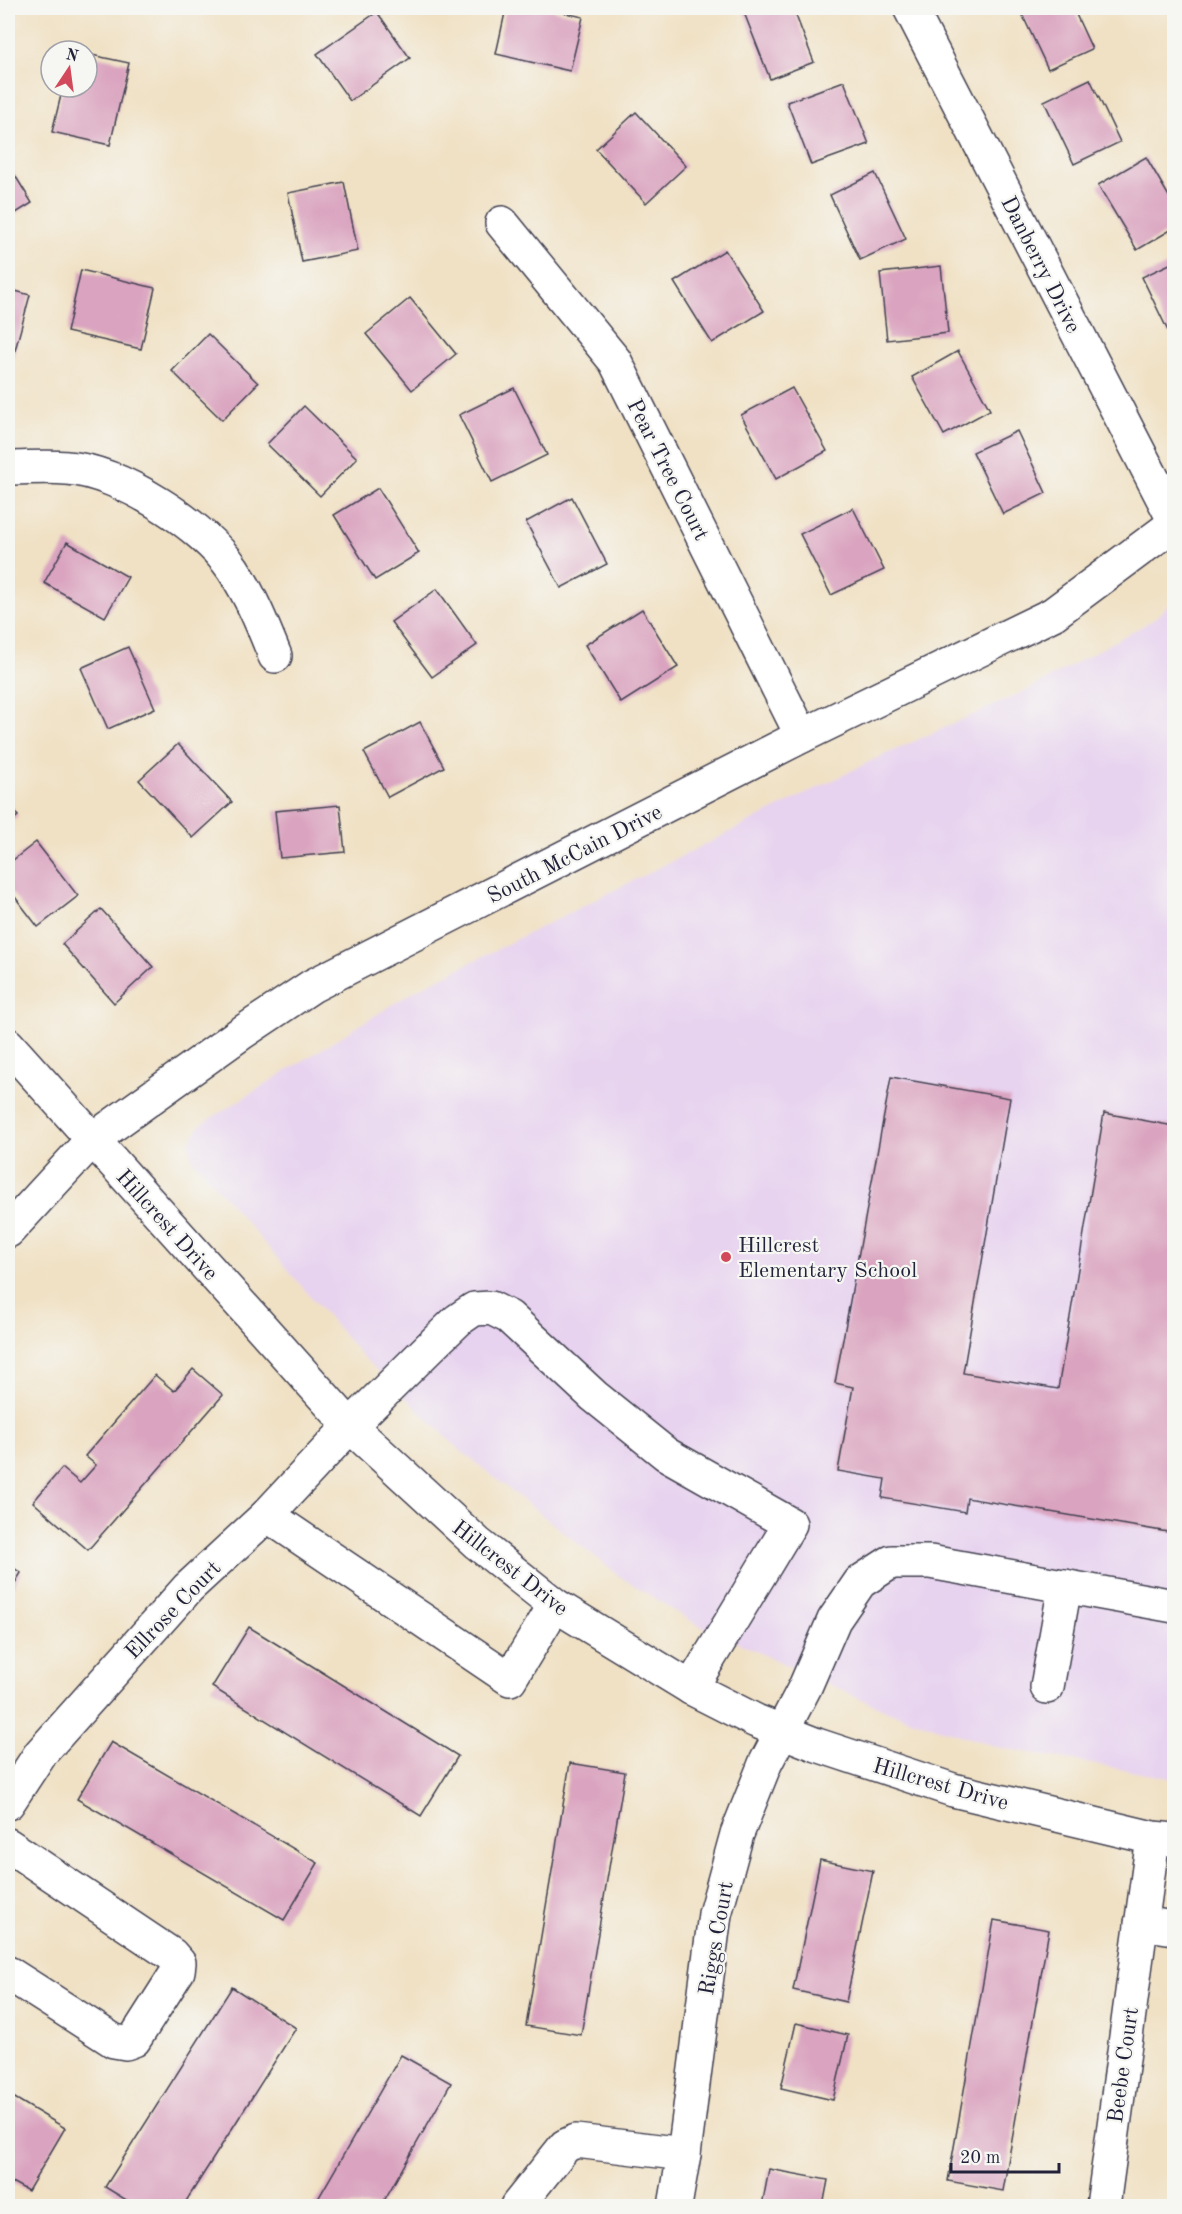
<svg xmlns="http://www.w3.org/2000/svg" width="1182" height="2214" viewBox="0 0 1182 2214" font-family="'Old Standard TT',serif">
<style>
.built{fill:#e7d2ef}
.building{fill:#daa4c0}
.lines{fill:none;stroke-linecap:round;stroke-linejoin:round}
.minor-casing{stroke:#413f50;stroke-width:36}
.minor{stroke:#fff;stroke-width:33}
.poi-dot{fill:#d1495b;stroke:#f6f6f2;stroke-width:2}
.labels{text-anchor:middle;stroke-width:4.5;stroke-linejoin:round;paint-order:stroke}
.street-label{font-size:22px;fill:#22223b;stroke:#f6f6f2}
.poi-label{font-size:22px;fill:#22223b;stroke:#f6f6f2;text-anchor:start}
</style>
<rect width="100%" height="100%" fill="#f6f6f2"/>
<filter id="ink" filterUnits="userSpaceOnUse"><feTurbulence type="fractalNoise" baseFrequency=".0167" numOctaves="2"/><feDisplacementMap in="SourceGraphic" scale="12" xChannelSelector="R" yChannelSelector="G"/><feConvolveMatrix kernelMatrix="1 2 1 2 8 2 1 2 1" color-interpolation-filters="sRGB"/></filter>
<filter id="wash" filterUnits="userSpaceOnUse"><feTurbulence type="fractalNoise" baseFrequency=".008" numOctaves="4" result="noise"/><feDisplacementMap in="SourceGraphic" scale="24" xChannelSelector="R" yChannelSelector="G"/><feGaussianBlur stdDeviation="1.35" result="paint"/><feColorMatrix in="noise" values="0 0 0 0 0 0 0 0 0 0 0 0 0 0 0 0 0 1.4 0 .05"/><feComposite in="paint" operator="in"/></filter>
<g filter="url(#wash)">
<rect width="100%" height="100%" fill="#f0e1c4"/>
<polygon class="built" points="1174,600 1174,1779 997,1747 892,1713 696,1624 619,1576 461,1451 361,1355 192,1159 189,1143 200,1125 416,990 873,760 1028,690 1153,620"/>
<g id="blocks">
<g class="building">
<polygon points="506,8 544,8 583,17 570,71 496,54"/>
<polygon points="751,8 793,8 814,62 770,79 743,10"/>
<polygon points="1032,8 1073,8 1092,49 1048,69 1021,12"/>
<polygon points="377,12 410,58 350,101 317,54"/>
<polygon points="87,54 129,63 110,145 52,132 63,87 87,87"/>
<polygon points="1090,79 1120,142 1074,164 1044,101"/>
<polygon points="844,81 869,144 811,165 787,102"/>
<polygon points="636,112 686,166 646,203 596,149"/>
<polygon points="1146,157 1174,205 1174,228 1137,250 1098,185"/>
<polygon points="8,164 32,203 8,218"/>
<polygon points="875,173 906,239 860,260 830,195"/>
<polygon points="344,182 358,251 302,262 288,193"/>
<polygon points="725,250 764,311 712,343 674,282"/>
<polygon points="1174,262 1174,330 1169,333 1142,277"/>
<polygon points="941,266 948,333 887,340 880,273"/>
<polygon points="81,270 155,288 141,349 67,332"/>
<polygon points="8,289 30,295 10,369 8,368"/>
<polygon points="410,298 456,354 412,390 366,334"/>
<polygon points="208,334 258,383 222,420 172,371"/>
<polygon points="958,351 990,410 944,435 912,377"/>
<polygon points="514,388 547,455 492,482 459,415"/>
<polygon points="792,388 827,451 776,479 741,415"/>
<polygon points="304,406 357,458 320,496 267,444"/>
<polygon points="1017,431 1046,493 1003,514 973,452"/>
<polygon points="378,488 419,553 375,580 334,515"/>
<polygon points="572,497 607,564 561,588 526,522"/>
<polygon points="853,508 884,570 831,595 800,534"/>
<polygon points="67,542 128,577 105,617 44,583"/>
<polygon points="437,589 477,645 432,677 391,622"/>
<polygon points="642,609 678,667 621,703 585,645"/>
<polygon points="128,647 155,708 108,729 81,668"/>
<polygon points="420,722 444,767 388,797 364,752"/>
<polygon points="178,744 232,802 193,838 139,780"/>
<polygon points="8,801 18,816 8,823"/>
<polygon points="340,805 345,852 280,858 275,811"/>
<polygon points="36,842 78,896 38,927 8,888 8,864"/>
<polygon points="101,909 153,967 114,1003 62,944"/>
<polygon points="891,1077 1010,1098 963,1373 1058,1389 1104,1113 1174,1126 1174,1533 967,1498 965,1512 882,1498 885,1479 838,1471 853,1387 835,1383"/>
<polygon points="193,1369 223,1395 88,1550 33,1502 62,1468 80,1483 96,1465 85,1456 155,1375 174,1391"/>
<polygon points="8,1564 21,1573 8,1594"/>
<polygon points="249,1627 458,1756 421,1816 212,1687"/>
<polygon points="111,1742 318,1863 284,1920 77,1799"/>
<polygon points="570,1763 625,1772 581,2035 526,2026"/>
<polygon points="820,1860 873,1871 846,2002 793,1990"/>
<polygon points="994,1920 1049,1930 1003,2191 948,2181"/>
<polygon points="232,1987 296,2028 183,2206 136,2206 105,2187"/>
<polygon points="796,2023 848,2035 833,2100 781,2088"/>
<polygon points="401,2055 451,2083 381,2206 314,2206"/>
<polygon points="8,2094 65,2128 28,2191 8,2180"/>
<polygon points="769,2169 828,2180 823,2206 762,2206"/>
</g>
</g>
</g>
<g filter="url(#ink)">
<use href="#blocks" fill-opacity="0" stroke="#413f50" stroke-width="1.5"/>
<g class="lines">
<defs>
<g id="minor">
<polyline points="910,8 1174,520"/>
<polyline points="502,223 615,361 802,736"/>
<path d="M8,468C27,468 48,466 67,468C121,472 203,525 233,569C251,596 263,626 275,656"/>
<polyline points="8,1045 350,1426 477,1543 555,1605 691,1688 756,1721 817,1745 953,1790 1153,1838 1174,1840"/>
<polyline points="8,1231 92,1140 240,1034 312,986 802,736 1053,614 1174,524"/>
<polyline points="267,1515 510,1679 555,1605"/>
<polyline points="1047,1687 1065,1586"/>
<polyline points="8,1803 40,1754 188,1588 267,1515 350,1426 430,1347 458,1320 474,1309 491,1308 509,1317 594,1396 666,1454 790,1524 691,1688"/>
<polyline points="8,1845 172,1955 179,1963 178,1971 134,2040 126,2043 114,2041 8,1973"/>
<polyline points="1141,1923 1174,1928"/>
<polyline points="684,2154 715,1914 737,1834 765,1764 805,1687 834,1620 860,1582 891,1562 930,1562 1174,1606"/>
<polyline points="517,2206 565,2146 576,2141 684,2154 675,2206"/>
<polyline points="1103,2206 1153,1838"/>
</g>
</defs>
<use href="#minor" class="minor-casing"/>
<use href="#minor" class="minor"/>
</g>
</g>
<circle class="poi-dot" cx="726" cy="1257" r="6"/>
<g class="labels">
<g class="street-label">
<text transform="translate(1042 264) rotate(63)" y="8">Danberry Drive</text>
<text transform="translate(669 469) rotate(63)" y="8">Pear Tree Court</text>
<text transform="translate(574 853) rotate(-27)" y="8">South McCain Drive</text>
<text transform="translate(168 1224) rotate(48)" y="8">Hillcrest Drive</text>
<text transform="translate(511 1567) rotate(38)" y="8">Hillcrest Drive</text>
<text transform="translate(172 1609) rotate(-46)" y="8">Ellrose Court</text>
<text transform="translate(941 1783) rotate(16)" y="8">Hillcrest Drive</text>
<text transform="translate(715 1938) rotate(-80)" y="8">Riggs Court</text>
<text transform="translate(1122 2065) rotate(-82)" y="8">Beebe Court</text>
</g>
<g class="poi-label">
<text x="738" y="1252">Hillcrest<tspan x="738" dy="25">Elementary School</tspan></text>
</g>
</g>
<rect width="1182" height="2214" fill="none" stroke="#f6f6f2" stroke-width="30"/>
<g transform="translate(69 69) rotate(13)"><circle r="28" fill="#f6f6f2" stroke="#a1a1a9" stroke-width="1.5"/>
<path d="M0-4.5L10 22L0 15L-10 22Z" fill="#d1495b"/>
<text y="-9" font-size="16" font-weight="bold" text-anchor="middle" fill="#22223b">N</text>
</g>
<path d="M951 2163v9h108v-9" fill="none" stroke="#22223b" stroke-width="3"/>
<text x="960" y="2163" font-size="18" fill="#22223b" stroke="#f6f6f2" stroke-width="4.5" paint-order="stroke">20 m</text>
</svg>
